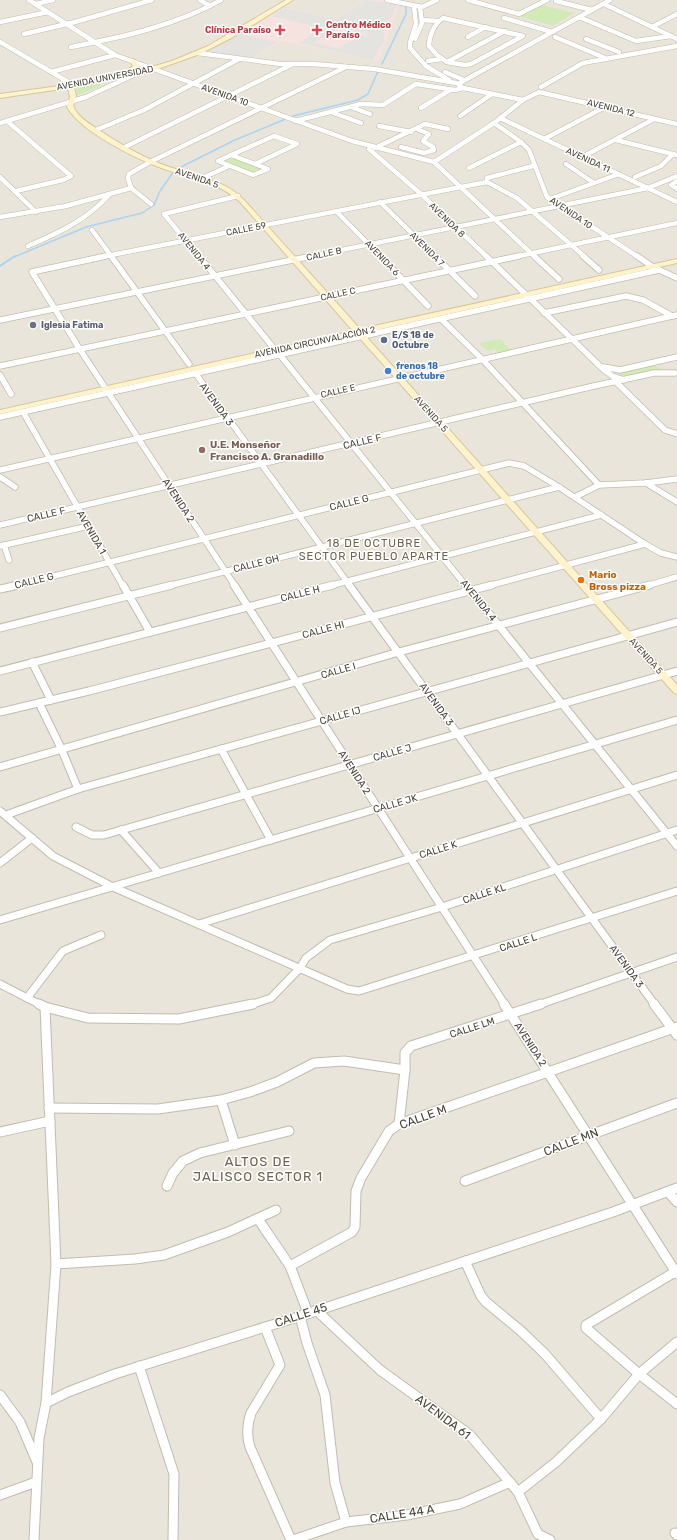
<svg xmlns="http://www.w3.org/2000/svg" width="677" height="1540" viewBox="0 0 677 1540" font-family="Rubik,sans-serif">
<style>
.residential{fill:#eae5da}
.medical{fill:#f6e3e0}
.green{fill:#d2eab5}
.parking{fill:#e5e3e0;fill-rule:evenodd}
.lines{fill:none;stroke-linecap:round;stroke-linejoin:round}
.stream-far1{stroke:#a9d4f2;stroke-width:1.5}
.stream{stroke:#a9d4f2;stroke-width:2}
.street-far3-casing{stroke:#c2bbae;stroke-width:5.5}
.street-far2-casing{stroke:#c2bbae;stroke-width:7}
.street-far1-casing{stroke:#c2bbae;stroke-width:9}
.street-casing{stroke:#c2bbae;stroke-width:11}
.secondary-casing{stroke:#d6c79b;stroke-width:2}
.street-far3{stroke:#fff;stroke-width:4.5}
.street-far2{stroke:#fff;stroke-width:5.5}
.street-far1{stroke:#fff;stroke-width:7}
.street{stroke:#fff;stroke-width:9}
.secondary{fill:#fff3cd;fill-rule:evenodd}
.health-dot{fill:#e0444e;stroke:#fff;stroke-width:1.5}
.worship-dot{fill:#6b7280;stroke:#fff;stroke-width:1.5}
.service-dot{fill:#5c6f8a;stroke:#fff;stroke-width:1.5}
.shop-dot{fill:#3f7fe0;stroke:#fff;stroke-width:1.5}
.education-dot{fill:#8d6e63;stroke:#fff;stroke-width:1.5}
.food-dot{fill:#e8710a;stroke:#fff;stroke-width:1.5}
.labels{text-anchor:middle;stroke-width:3;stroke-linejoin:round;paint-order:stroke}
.far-health-label{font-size:9px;font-weight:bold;fill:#be3a42;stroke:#fff;text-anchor:start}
.far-street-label{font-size:9px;fill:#4b4439;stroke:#fff}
.far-worship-label{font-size:9px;font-weight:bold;fill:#5b616d;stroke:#fff;text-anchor:start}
.far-service-label{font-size:9px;font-weight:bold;fill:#4e5e75;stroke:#fff;text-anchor:start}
.far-shop-label{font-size:9px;font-weight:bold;fill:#366cbe;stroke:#fff;text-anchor:start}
.street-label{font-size:10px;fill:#4b4439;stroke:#fff}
.education-label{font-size:10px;font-weight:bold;fill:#785e54;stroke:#fff;text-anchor:start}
.food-label{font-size:10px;font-weight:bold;fill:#c56008;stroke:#fff;text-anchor:start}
.neighbourhood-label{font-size:11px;letter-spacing:1px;fill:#6e6250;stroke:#fff}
.near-street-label{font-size:12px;fill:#4b4439;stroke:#fff}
.near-neighbourhood-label{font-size:13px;letter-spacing:1px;fill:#6e6250;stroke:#fff}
</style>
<rect width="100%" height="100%" fill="#f6f3ec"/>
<rect class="residential" x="0" y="0" width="677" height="1540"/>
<polygon class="medical" points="366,0 380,0 400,3 378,61 282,41 252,58 204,53 282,7 335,19"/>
<g class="green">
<polygon points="541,5 574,13 553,26 520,16"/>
<polygon points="103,81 99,87 77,95 76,86"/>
<polygon points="230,156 266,169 255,174 219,161"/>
<polygon points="500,339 511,350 498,353 495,349 487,351 479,343"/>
<polygon points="652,364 661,370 622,379 618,373"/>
</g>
<g class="parking">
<path d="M367,0L397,4L389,23L385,25L384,41L373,60L299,43L322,28L271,16L283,8L336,19ZM337,29H348L368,33L337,48L314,43Z"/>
<polygon points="238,33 277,42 251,58 210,54 205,51"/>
</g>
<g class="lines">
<g class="stream-far1">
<polyline points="382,64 406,14 406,6"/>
<polyline points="14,257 86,227 142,213 154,205 160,191 172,174 181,167 235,140 293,116 358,100 368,94 378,71"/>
</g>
<polyline class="stream" points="0,266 15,256"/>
<defs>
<g id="street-far3">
<polyline points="29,0 115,55 352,141 434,162"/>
<polyline points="200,0 210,6"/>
<polyline points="387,0 422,7 437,0"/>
<polyline points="468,0 519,14 547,0"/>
<polyline points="556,1 592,10"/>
<polyline points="36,4 53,0"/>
<polyline points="604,4 677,39"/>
<polyline points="414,6 416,24 410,43 410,48 426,66 449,80"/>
<polyline points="579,17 636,41 671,36"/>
<path d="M443,18L523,36L471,64L465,65L447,62L437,55L429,46C429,36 434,24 443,18Z"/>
<polyline points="504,18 552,32"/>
<polyline points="422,20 438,21"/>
<polyline points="0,22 48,12"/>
<polyline points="652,27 677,14"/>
<polyline points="24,34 75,22 152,0"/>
<polyline points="468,37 485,27"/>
<polyline points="555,37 605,58"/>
<polyline points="415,39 422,23 420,7"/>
<polyline points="586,39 619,52"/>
<polyline points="0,42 70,83"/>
<path d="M71,47C123,37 174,26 221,0"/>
<polyline points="198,53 280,64 313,64 374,69 456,83"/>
<polyline points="428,61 442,59"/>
<polyline points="447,62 505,31"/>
<polyline points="51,72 115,55"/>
<polyline points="445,72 464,80"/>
<polyline points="541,87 583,63 677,46"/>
<polyline points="523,100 463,88 458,84 610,0"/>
<polyline points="351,107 370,114"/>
<polyline points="421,108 450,90"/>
<polyline points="331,112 361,123"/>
<polyline points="460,116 492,94"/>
<polyline points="500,118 677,202"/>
<polyline points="7,121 71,176 63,180 16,191"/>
<polyline points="295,121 361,104 383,105 416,84 455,90 463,88"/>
<polyline points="0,123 86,97 140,72"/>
<polyline points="494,123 521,142 529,150 547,197 638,257"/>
<polyline points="379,126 411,132"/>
<polyline points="96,130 144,110 239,59"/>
<polyline points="544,139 605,107"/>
<polyline points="616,140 677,155"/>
<polyline points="401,147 424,153 434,150 433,147 423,141 429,134 417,129"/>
<polyline points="123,148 291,65"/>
<polyline points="375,148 425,124 448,129"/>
<polyline points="369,149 421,194 487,257"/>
<polygon points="231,155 268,169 253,175 218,161"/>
<polyline points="231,155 274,136 297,144 255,164"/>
<polyline points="582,157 654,119"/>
<polyline points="434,162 494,123 523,100 539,92 677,124"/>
<polyline points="434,162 535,257"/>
<polyline points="566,164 594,183"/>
<polyline points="469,168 521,142"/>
<polyline points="0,177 36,212"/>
<polyline points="635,177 661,166 673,154"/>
<polyline points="200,179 229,166"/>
<polyline points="677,181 671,185 677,189"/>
<polyline points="487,182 487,178 533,166"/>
<polyline points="131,188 151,204"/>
<polyline points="550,199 619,174"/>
<polyline points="380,202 436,257"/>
<polyline points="336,211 381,257"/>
<polyline points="0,217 66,206 131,188 128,178 129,174 150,162 346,67"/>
<polyline points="92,230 112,257"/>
<path d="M28,246C58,233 87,220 109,195"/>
<polyline points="101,257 487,182 517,198 585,257"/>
<polyline points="199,257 164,214 238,196"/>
<polyline points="307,257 648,188 677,176"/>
<polyline points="514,257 677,223"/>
</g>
<g id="street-far2">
<polyline points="106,256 32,272 79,348 235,586"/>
<polyline points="111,256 189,364"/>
<polyline points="199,256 272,346"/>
<polyline points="380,256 428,306"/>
<polyline points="435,256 475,296"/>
<polyline points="486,256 604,370 614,377 624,380"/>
<polyline points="534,256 559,279"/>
<polyline points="583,256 599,270"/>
<polyline points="637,256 653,267 677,278"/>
<polyline points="544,313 626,296 643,300 672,316"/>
<polyline points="441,319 482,359 599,485"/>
<polyline points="0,320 312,256"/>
<polyline points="280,355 466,586"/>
<polyline points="0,366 519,256"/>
<polyline points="603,367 620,370 677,357"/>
<polyline points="196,374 350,586"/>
<polyline points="0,375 11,394"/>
<polyline points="616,382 665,430 677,434"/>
<polyline points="23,412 123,586"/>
<polyline points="0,417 659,270"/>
<polyline points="0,470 677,315"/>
<polyline points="0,477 15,487"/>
<polyline points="646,483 677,502"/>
<polyline points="575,497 599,485 646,483 677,479"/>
<polyline points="0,525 594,386 654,373 675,373"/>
<polyline points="4,545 9,560"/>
<polyline points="0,546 89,526"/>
<polyline points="14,586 509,463 524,466 559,487 645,544 661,553 677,557"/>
<polyline points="168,586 559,487"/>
<polyline points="329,586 601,515"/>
<polyline points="488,586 645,544"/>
<polyline points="646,586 677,577"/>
</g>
<g id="street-far1">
<polyline points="123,585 150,632"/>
<polyline points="234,585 505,1005"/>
<polyline points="349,585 655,1005"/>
<polyline points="466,585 677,846"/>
<polyline points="0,589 18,585"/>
<polyline points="0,628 172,585"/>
<polyline points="32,662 51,700"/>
<polyline points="0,671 333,585"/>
<polyline points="39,703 61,748 78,789"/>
<polyline points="0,712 89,691 492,585"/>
<polyline points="221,749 271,840"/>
<polyline points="0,767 399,652 650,585"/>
<polyline points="0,811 53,856 113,887 347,989 359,991 677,891"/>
<polyline points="6,815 78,789 677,622"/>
<polyline points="76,827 92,835 104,835 677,671"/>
<polyline points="121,830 159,873"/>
<polyline points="0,863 32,838"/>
<polyline points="0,920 677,720"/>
<polyline points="199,924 677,775"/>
<polyline points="0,984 41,1005"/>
<polyline points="27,998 63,951 101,935"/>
<polyline points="250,1005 271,998 300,968 306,958 330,940 442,907 677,830"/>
<polyline points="538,1005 677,957"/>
</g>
<g id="street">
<polyline points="39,1004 45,1007 88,1018 179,1019 253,1004"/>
<polyline points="504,1004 677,1274"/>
<polyline points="654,1004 677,1035"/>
<polyline points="45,1007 56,1264 46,1403"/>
<polyline points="221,1100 235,1145"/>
<polyline points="49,1108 158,1109 221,1100 250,1092 277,1082 314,1063 344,1061 405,1070"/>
<polyline points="399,1124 405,1070 405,1053 411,1046 541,1004"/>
<polyline points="0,1132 50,1121"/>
<polyline points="465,1181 677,1103"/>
<polyline points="167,1186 173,1173 183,1161 200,1153 289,1131"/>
<polyline points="668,1192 677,1202"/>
<polyline points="258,1219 290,1266"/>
<polyline points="465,1261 481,1296 486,1302 521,1331 545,1354 601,1419"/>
<polyline points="56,1264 135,1259 164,1255 228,1232 276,1210"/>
<polyline points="675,1272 586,1325 586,1328 639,1374 677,1404"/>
<polyline points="316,1310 380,1370 470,1435 518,1492 538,1534 550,1540"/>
<polyline points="308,1313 290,1266 352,1232 355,1227 356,1191 361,1178 389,1131 399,1124 677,1027"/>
<polyline points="300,1316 307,1343 325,1395 335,1483 346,1522"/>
<path d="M265,1327L280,1365L251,1413C247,1425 246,1435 250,1447L291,1540"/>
<polyline points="139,1366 174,1474 173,1540"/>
<polyline points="0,1395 20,1422 37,1462"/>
<polyline points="518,1492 556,1462 601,1419 639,1374 677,1342"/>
<polyline points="0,1495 36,1482"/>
<polyline points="675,1533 677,1535"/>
<polyline points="34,1540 39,1438 46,1403 68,1392 115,1374 304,1315 613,1212 677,1188"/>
<polyline points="293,1540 346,1522 407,1515 460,1504 510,1482"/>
</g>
<path id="secondary" d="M286,0H293L235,36L200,54L152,71L74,87C74,90 76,93 76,96C76,100 72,103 74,108C78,117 91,125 99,130C118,143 139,155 161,164C189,175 222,177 244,200L360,329L677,259V263L363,333L677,685V694L674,693L357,335L0,414V410L353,331L240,202C219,182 191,178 164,169C138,160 81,132 67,107L70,97L68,88L0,98V94L67,85L68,82L70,81L73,84L127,74L125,72L133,66L130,61L133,59L135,60L139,66L131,73L172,61L208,46Z"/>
</defs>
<use href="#street-far3" class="street-far3-casing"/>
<use href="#street-far2" class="street-far2-casing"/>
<use href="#street-far1" class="street-far1-casing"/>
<use href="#street" class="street-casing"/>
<use href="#secondary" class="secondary-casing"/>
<use href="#street-far3" class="street-far3"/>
<use href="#street-far2" class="street-far2"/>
<use href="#street-far1" class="street-far1"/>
<use href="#street" class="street"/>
<use href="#secondary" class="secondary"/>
</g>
<g class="health-dot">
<path d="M278 24h4v4h4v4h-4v4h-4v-4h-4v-4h4z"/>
<path d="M315 24h4v4h4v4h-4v4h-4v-4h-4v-4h4z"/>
</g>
<circle class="worship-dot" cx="33" cy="325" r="4"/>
<circle class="service-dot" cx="384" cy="340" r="4"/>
<circle class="shop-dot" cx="388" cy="371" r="4"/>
<circle class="education-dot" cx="202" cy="450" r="4"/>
<circle class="food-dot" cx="581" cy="580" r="4"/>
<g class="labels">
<g class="far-health-label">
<text x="326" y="28">Centro Médico<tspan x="326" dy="10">Paraíso</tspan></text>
<text x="271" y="33" text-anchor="end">Clínica Paraíso</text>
</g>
<g class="far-street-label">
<text transform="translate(105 78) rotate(-11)" y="3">AVENIDA UNIVERSIDAD</text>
<text transform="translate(225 95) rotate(20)" y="3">AVENIDA 10</text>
<text transform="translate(611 108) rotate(14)" y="3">AVENIDA 12</text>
<text transform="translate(588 160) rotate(25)" y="3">AVENIDA 11</text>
<text transform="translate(197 178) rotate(19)" y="3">AVENIDA 5</text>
<text transform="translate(571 213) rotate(34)" y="3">AVENIDA 10</text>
<text transform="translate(447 220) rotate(44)" y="3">AVENIDA 8</text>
<text transform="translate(246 229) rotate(-11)" y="3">CALLE 59</text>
<text transform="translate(427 249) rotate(45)" y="3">AVENIDA 7</text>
<text transform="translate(194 251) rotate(51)" y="3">AVENIDA 4</text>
<text transform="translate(324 254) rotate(-12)" y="3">CALLE B</text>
<text transform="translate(382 258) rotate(46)" y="3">AVENIDA 6</text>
<text transform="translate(338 294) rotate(-12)" y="3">CALLE C</text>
<text transform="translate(315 342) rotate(-12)" y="3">AVENIDA CIRCUNVALACIÓN 2</text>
<text transform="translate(338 391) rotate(-13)" y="3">CALLE E</text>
<text transform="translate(431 414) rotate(48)" y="3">AVENIDA 5</text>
<text transform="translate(646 656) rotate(48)" y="3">AVENIDA 5</text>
</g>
<g class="far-worship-label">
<text x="41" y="328">Iglesia Fatima</text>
</g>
<g class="far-service-label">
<text x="392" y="338">E/S 18 de<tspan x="392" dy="10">Octubre</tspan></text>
</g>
<g class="far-shop-label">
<text x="396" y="369">frenos 18<tspan x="396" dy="10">de octubre</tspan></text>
</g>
<g class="street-label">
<text transform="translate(217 404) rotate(54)" y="4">AVENIDA 3</text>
<text transform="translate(362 441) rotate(-13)" y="4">CALLE F</text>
<text transform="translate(179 500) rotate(57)" y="4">AVENIDA 2</text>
<text transform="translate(349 502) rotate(-14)" y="4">CALLE G</text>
<text transform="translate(46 514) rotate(-13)" y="4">CALLE F</text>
<text transform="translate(92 532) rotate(60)" y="4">AVENIDA 1</text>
<text transform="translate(256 563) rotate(-14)" y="4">CALLE GH</text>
<text transform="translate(34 580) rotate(-14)" y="4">CALLE G</text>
<text transform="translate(300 593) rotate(-14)" y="4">CALLE H</text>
<text transform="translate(479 600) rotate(51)" y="4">AVENIDA 4</text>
<text transform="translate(323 629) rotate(-15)" y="4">CALLE HI</text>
<text transform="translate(338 670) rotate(-16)" y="4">CALLE I</text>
<text transform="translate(437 704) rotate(54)" y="4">AVENIDA 3</text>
<text transform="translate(340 715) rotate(-16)" y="4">CALLE IJ</text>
<text transform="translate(392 752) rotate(-16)" y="4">CALLE J</text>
<text transform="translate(355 772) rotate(57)" y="4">AVENIDA 2</text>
<text transform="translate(395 803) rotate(-16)" y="4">CALLE JK</text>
<text transform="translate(438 849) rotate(-17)" y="4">CALLE K</text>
<text transform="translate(484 893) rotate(-18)" y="4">CALLE KL</text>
<text transform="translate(518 942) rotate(-18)" y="4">CALLE L</text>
<text transform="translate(627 966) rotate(54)" y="4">AVENIDA 3</text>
<text transform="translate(472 1027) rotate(-18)" y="4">CALLE LM</text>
<text transform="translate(531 1044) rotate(57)" y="4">AVENIDA 2</text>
</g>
<g class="education-label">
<text x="210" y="448">U.E. Monseñor<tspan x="210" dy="12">Francisco A. Granadillo</tspan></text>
</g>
<g class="food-label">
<text x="589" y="578">Mario<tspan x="589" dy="12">Bross pizza</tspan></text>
</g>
<g class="neighbourhood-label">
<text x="374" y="547">18 DE OCTUBRE<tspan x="374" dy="13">SECTOR PUEBLO APARTE</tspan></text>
</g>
<g class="near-street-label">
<text transform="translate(423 1117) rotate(-20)" y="4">CALLE M</text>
<text transform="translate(571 1142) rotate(-21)" y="4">CALLE MN</text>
<text transform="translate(301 1315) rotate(-18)" y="4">CALLE 45</text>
<text transform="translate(443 1417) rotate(37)" y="4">AVENIDA 61</text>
<text transform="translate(402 1514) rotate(-9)" y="4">CALLE 44 A</text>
</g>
<g class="near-neighbourhood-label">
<text x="258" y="1166">ALTOS DE<tspan x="258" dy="15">JALISCO SECTOR 1</tspan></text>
</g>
</g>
</svg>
